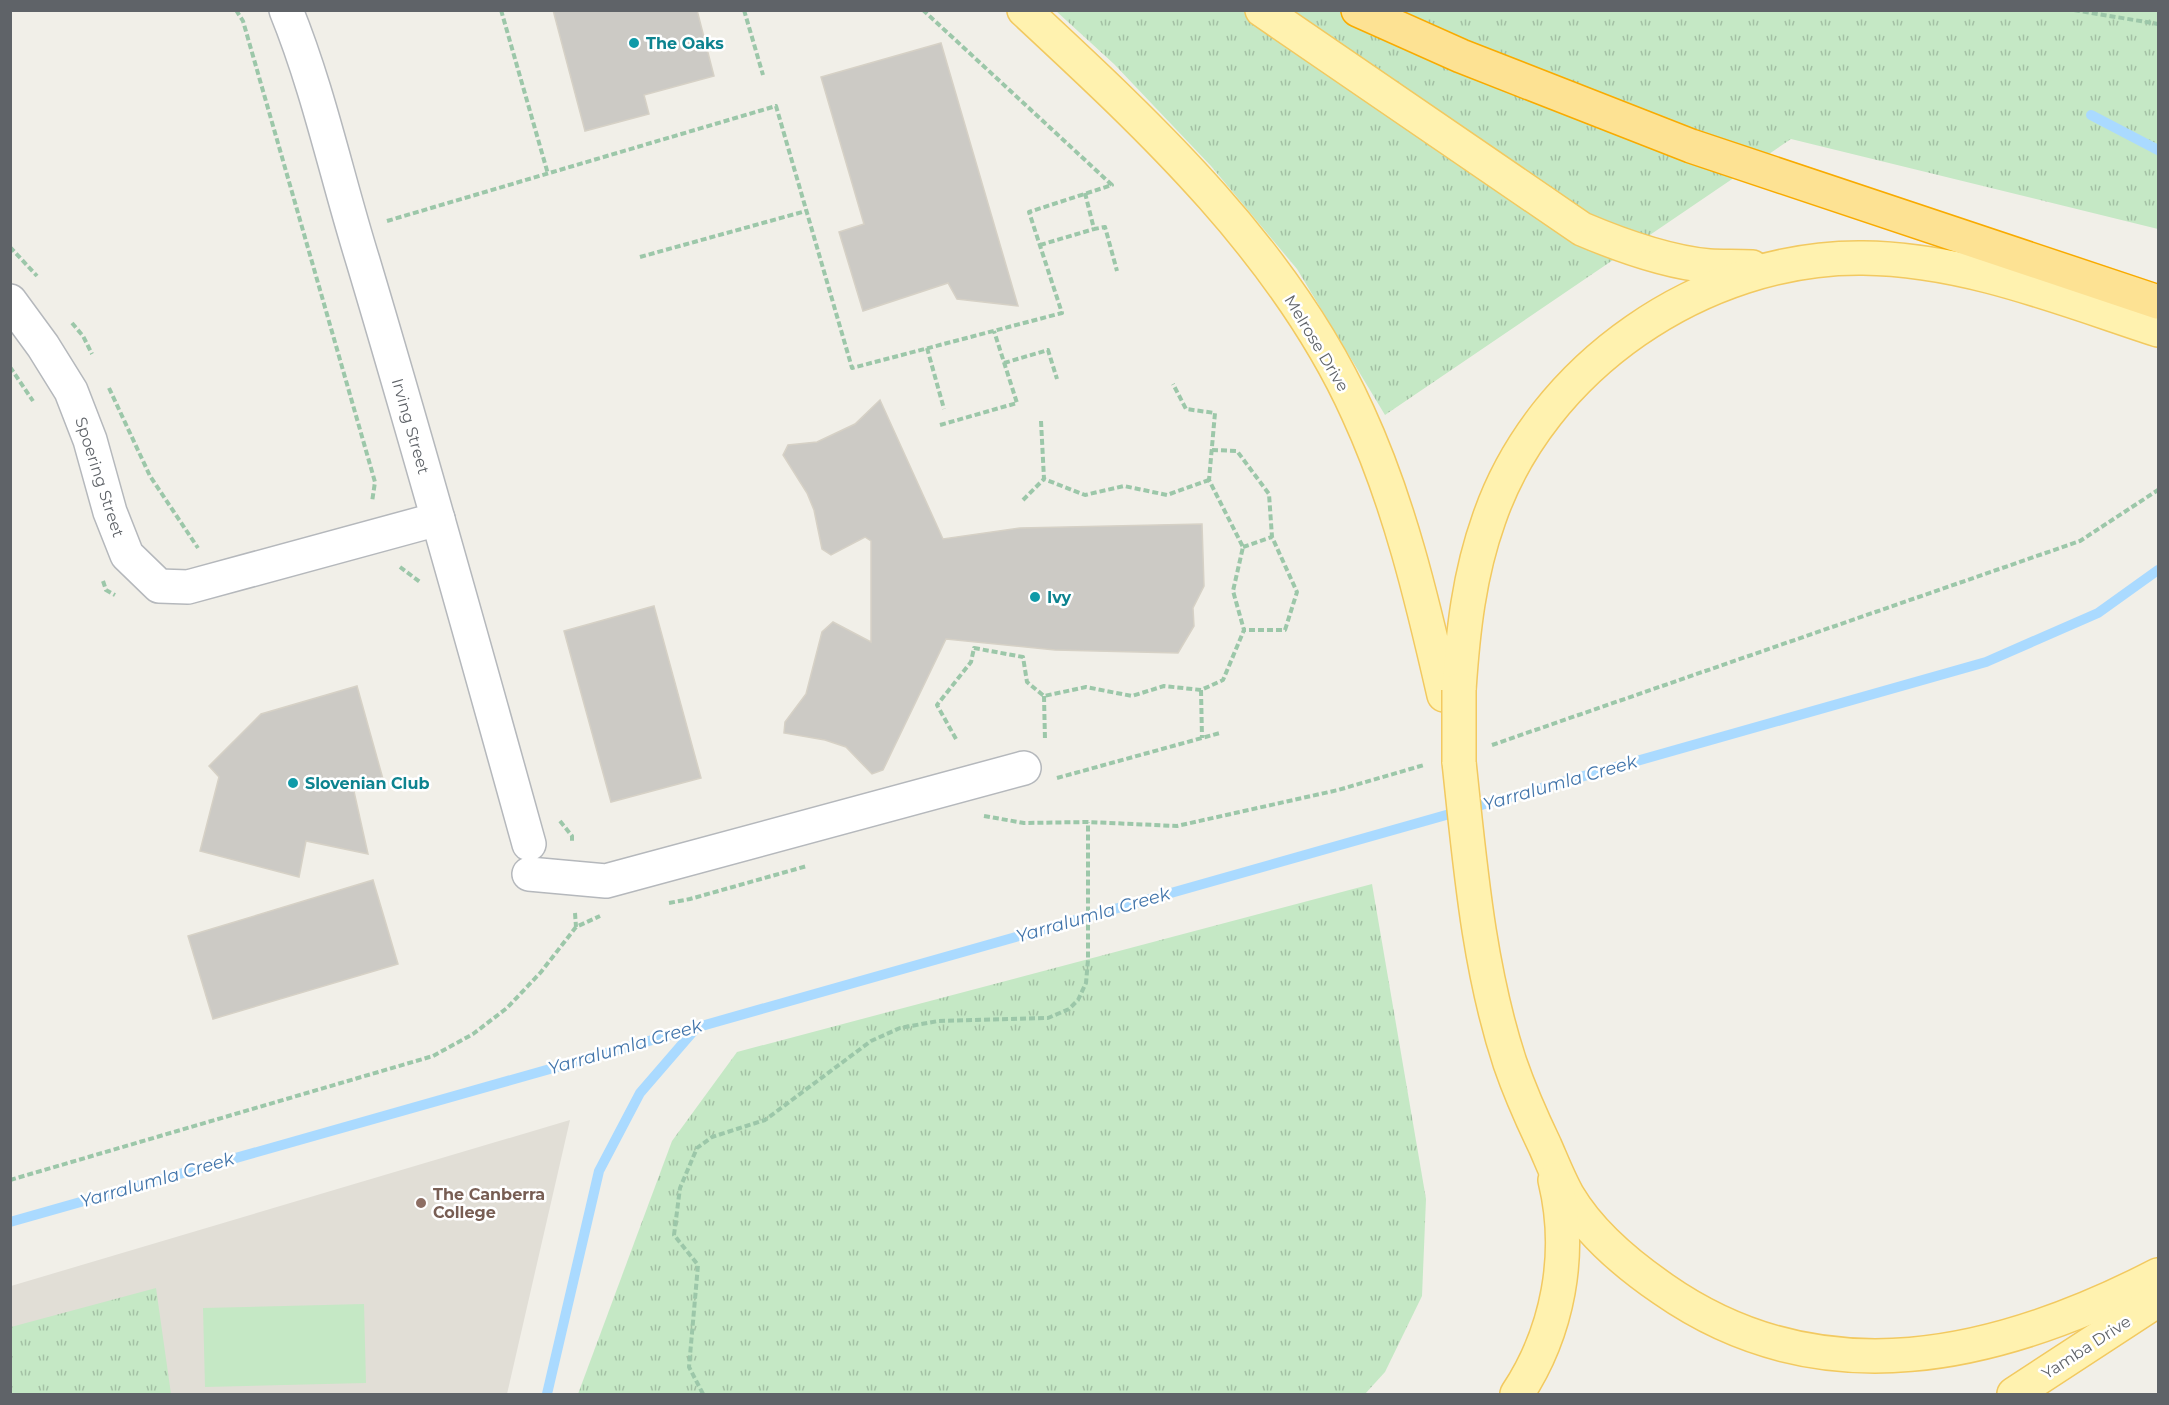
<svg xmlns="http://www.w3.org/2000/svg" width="2169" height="1405" viewBox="0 0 2169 1405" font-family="Montserrat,sans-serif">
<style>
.education{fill:#e1ded6}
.grass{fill:url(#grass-tufts)}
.park{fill:#c5e8c5}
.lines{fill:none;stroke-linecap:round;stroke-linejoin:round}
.stream{stroke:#aadaff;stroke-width:10}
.building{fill:#cccac5;stroke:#d6d1c6;stroke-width:1.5}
.minor-casing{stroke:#b5b8bc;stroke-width:36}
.major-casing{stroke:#f2c960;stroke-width:36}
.highway-casing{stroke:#f9ab00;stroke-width:36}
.path{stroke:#9cc7a9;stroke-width:4;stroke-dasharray:6 3;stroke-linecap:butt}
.minor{stroke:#fff;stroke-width:33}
.major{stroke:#fff2af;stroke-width:33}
.highway{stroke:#fde293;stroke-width:33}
.major-bridge-casing{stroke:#f2c960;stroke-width:36;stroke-linecap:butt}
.major-bridge{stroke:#fff2af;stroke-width:33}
.culture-dot{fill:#0f9aa8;stroke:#fff;stroke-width:2}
.education-dot{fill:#8d6e63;stroke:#fff;stroke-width:2}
.labels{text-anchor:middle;stroke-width:5;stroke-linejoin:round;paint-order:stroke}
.culture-label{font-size:16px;font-weight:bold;fill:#0d838f;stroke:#fff;text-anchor:start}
.street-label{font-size:16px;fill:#5f6368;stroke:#fff}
.education-label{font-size:16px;font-weight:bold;fill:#785e54;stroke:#fff;text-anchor:start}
.water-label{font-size:18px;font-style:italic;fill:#4174aa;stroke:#fff}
</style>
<defs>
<pattern id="grass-tufts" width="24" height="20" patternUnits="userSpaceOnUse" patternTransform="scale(1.5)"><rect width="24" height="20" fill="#c5e8c5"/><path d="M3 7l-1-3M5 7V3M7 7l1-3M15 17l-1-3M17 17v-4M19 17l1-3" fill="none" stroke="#a3c0a4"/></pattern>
</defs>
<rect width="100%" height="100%" fill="#f1efe8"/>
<polygon class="education" points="570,1120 507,1394 11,1394 11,1286"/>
<g class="grass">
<polygon points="1056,11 2158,11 2158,229 1791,139 1385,415 1297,269 1211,166 1114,64"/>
<polygon points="1372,884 1426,1199 1422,1296 1385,1372 1365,1394 578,1394 672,1141 737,1052"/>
<polygon points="156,1288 171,1394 11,1394 11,1327"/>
</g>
<polygon class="park" points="364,1304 366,1383 205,1387 203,1308"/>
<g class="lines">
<g class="stream">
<polyline points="2091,115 2158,150"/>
<polyline points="10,1222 1986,662 2098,613 2158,570"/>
<polyline points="547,1394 599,1171 640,1093 697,1027"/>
</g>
</g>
<g class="building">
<polygon points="553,10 697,10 714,76 644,95 649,114 585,131"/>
<polygon points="941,43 1018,306 957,299 948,283 863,311 839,232 864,224 821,77"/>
<polygon points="880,400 943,539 1020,528 1202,524 1204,586 1193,608 1194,626 1178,653 1055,650 946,639 883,770 872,774 846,747 825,740 784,733 785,722 806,694 822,632 833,622 871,642 871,541 865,537 831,555 822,549 814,510 807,493 783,455 788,445 817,442 855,424"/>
<polygon points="654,606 701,778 611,802 564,631"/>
<polygon points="357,686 383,779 353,787 368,854 306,841 299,877 200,851 219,777 209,766 261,714"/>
<polygon points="373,880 398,964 213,1019 188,936"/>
</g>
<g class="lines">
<defs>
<g id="minor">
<path d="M286,10C319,91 337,178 363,261C421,455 475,649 529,844"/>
<polyline points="10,301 43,346 71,391 90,440 110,512 127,555 159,586 188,587 438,519"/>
<polyline points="529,874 606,881 1024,768"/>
</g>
<g id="major">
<path d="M1024,10C1151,128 1286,253 1358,413C1399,502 1422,599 1444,695"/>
<path d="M1262,10L1582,229C1622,246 1666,262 1709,266C1723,267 1737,266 1752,267"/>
<path d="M1459,690C1463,631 1469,575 1489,519C1541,367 1703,256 1863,258C1965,259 2063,299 2158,330"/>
<path d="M1459,762C1470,863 1478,966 1510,1063C1520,1092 1532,1119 1545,1146C1552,1162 1559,1180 1568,1196C1590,1233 1628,1265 1663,1289C1822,1400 1999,1357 2158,1275"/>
<path d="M1517,1394C1558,1332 1573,1254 1555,1180"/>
<polyline points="2014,1394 2158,1300"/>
</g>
<polyline id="highway" points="1358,10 1461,56 1691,146 2158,302"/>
</defs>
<use href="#minor" class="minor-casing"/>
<use href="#major" class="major-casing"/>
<use href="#highway" class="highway-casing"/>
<g class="path">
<polyline points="236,10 243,21 375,482 372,502"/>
<polyline points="501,10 548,174"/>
<polyline points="744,10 763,75"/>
<polyline points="2074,10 2158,24"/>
<polyline points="1085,193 1094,229 1105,227 1117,271"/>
<polyline points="387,221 776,106 852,368 1062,313 1029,212 1112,185 923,10"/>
<polyline points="1040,245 1094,229"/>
<polyline points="10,247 37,276"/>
<polyline points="640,257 806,211"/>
<polyline points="72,323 83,336 92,354"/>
<polyline points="927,348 944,409"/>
<polyline points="1004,363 1048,350 1057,379"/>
<polyline points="10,367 33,401"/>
<polyline points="109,388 150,476 198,548"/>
<polyline points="1041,421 1044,479 1085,495 1124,486 1167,495 1209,480"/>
<polyline points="940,425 1017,403 994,331"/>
<polyline points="1212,450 1237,451 1269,494 1272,537 1297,592 1285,630 1244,630"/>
<polyline points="1023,500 1044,479"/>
<polyline points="1243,547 1272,537"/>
<polyline points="400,567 420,582"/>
<polyline points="103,581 106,590 115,595"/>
<polyline points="1201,690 1202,738"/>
<polyline points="1044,696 1045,740"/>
<polyline points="956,739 937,705 971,662 974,648 1023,657 1027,682 1044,696 1086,687 1132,696 1164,686 1201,690 1223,680 1244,630 1233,591 1243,547 1209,480 1215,413 1186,409 1173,384"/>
<polyline points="1492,745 2080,541 2158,490"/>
<polyline points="1057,778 1220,733"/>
<polyline points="984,816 1024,823 1088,822 1177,826 1338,790 1424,765"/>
<polyline points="560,821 572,836 572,843"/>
<polyline points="669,903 690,899 807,866"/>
<polyline points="575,913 576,927"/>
<polyline points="10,1180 433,1056 473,1034 507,1008 541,972 576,927 600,916"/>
<polyline points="703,1394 689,1367 698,1265 674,1235 680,1188 697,1148 712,1137 765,1120 871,1041 900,1028 938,1021 1048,1018 1069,1009 1078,1000 1086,983 1088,960 1088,822"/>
</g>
<use href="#minor" class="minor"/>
<use href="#major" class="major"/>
<use href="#highway" class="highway"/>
<defs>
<polyline id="major-bridge" points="1459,690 1459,762"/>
</defs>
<use href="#major-bridge" class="major-bridge-casing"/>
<use href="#major-bridge" class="major-bridge"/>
</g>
<g class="culture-dot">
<circle cx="634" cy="43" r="6"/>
<circle cx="1035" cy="597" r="6"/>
<circle cx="293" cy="783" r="6"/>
</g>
<circle class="education-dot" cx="421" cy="1203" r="6"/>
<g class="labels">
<g class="culture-label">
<text x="646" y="49">The Oaks</text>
<text x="1047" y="603">Ivy</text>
<text x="305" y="789">Slovenian Club</text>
</g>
<g class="street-label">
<text transform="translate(1317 343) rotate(59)" y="6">Melrose Drive</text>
<text transform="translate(411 426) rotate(74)" y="6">Irving Street</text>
<text transform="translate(100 477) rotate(72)" y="6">Spoering Street</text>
<text transform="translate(2086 1347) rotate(-33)" y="6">Yamba Drive</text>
</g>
<g class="education-label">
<text x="433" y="1200">The Canberra<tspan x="433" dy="18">College</tspan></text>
</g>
<g class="water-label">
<text transform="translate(1560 783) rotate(-16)" y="6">Yarralumla Creek</text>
<text transform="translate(1093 915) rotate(-16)" y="6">Yarralumla Creek</text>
<text transform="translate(625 1047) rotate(-16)" y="6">Yarralumla Creek</text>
<text transform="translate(157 1180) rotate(-16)" y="6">Yarralumla Creek</text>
</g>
</g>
<rect width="2169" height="1405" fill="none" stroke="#5f6368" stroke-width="24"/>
</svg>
